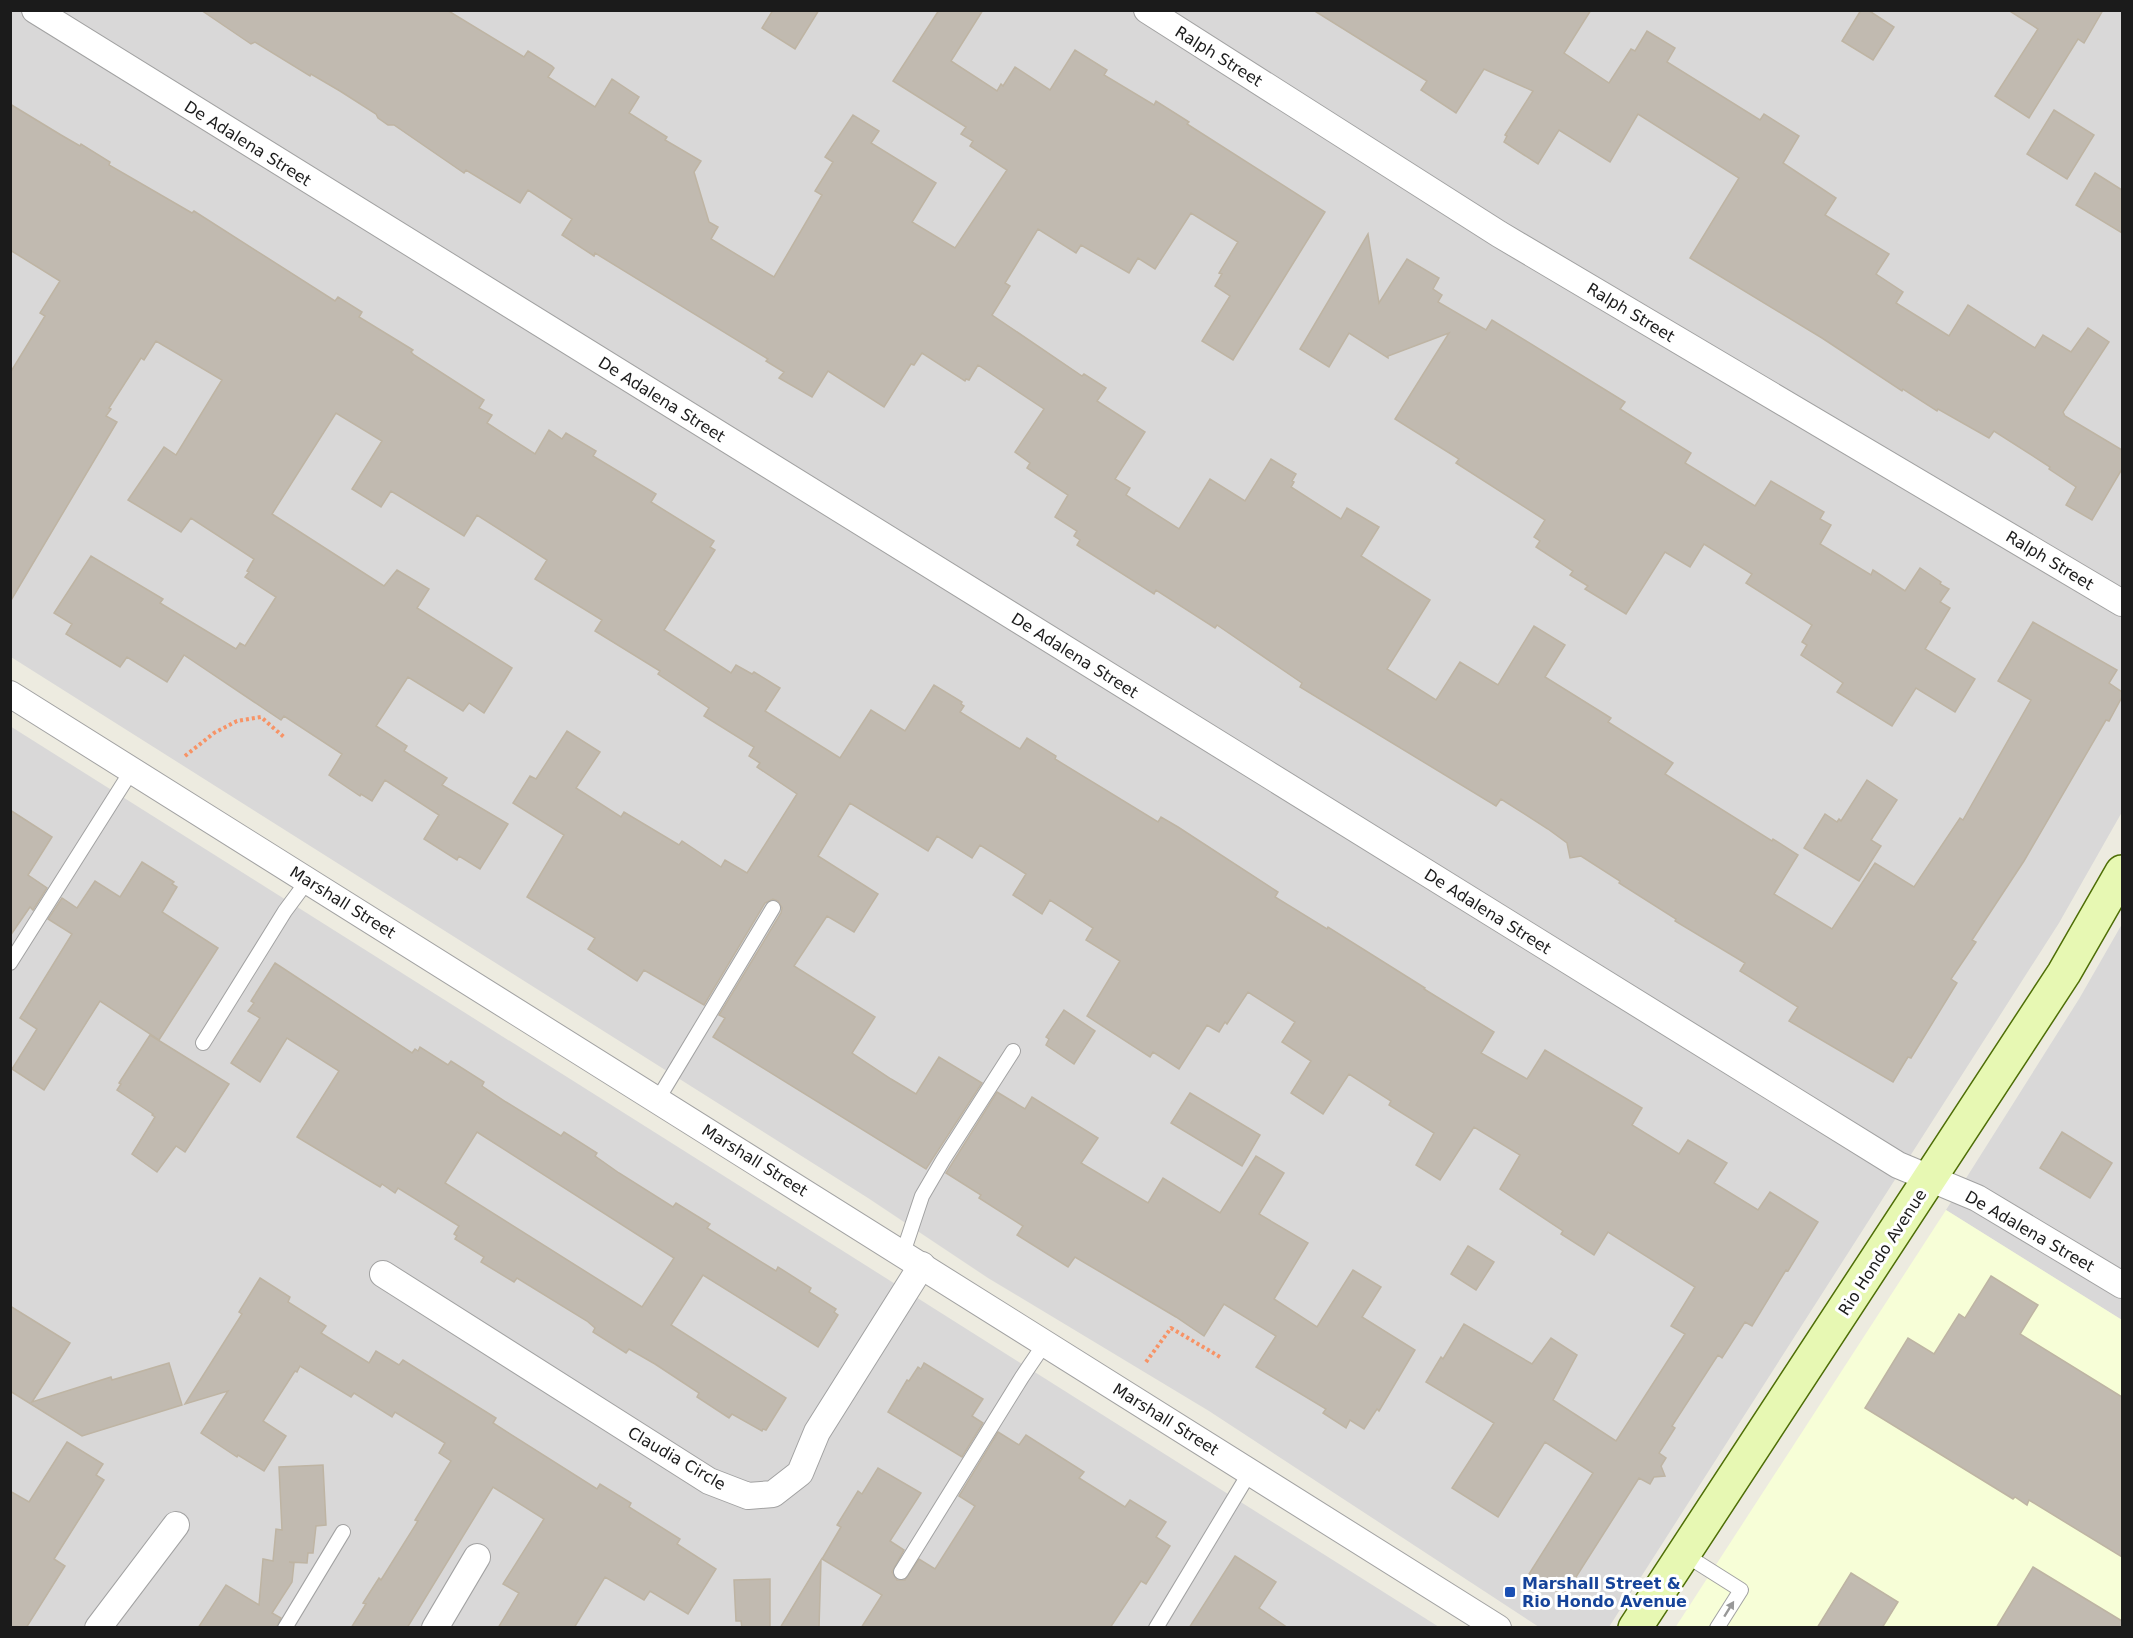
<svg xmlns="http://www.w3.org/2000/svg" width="2133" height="1638" viewBox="0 0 2133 1638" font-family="'DejaVu Sans',sans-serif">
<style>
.residential{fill:#d9d8d8}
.education{fill:#f7fed7}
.building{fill:#c1bab0;stroke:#beb4a3;stroke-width:1.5;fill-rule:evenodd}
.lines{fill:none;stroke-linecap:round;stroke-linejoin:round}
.lane-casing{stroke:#a2a2a2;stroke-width:16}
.street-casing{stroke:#a2a2a2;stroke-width:28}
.secondary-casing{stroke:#4e6e06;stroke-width:36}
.path{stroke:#f79366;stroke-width:4;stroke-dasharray:3 3;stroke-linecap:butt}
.lane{stroke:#fff;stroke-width:14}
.street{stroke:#fff;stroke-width:26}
.secondary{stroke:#e7f8b3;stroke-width:33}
.oneway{fill:#989898}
.transit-dot{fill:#1a4fb4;stroke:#fff;stroke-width:2}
.labels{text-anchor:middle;stroke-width:6;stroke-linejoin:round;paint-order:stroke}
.street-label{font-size:16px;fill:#1b1b1b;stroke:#fff}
.transit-label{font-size:16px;font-weight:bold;fill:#164399;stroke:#fff;text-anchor:start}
</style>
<rect width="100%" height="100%" fill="#edebe0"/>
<g class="residential">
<polygon points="10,11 2122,11 2122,812 2059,923 1609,1627 1539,1627 1209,1411 988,1278 868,1198 11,657"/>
<polygon points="10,726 843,1251 1439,1627 11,1627"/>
<polygon points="2122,924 2122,1320 1946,1210 2079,999"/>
</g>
<polygon class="education" points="1946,1210 2122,1320 2122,1627 1675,1628"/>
<g class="building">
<polygon points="201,10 447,10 524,57 528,51 552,66 554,68 548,77 595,107 612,79 639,97 629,113 667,137 665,140 701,161 694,172 709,222 718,227 711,239 774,277 822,195 815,191 833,162 825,157 853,115 879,131 871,143 936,183 912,222 955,248 1007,170 970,146 973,141 961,134 966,127 893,81 939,10 983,10 951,61 997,91 1001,84 1003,86 1015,67 1050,90 1075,50 1107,70 1104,75 1154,105 1156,101 1189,122 1187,124 1325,212 1233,360 1202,341 1230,296 1215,286 1222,274 1219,273 1238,242 1191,213 1155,269 1138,258 1129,273 1081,245 1076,253 1038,229 1005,283 1010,286 992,315 1082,376 1084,374 1106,388 1097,401 1145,432 1115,479 1130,488 1126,495 1179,529 1210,479 1245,501 1271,459 1284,467 1296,474 1292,481 1294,482 1291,487 1341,519 1347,508 1379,527 1361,556 1430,600 1387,669 1436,700 1460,662 1498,685 1534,626 1565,645 1545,677 1611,718 1608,722 1673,763 1665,774 1772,841 1773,839 1798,855 1774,894 1832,929 1875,863 1914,887 1960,818 1963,820 2031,700 1998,681 2033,622 2117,670 2109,683 2122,692 2122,697 2109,721 2106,720 2024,861 1972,940 1976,942 1951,979 1957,983 1911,1058 1908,1057 1893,1082 1789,1021 1798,1007 1740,971 1745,963 1675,921 1676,919 1619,883 1620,881 1581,856 1570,858 1567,843 1548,829 1501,799 1496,806 1300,687 1302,683 1217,625 1215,628 1156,590 1154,594 1077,545 1080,540 1074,536 1077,531 1055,517 1068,495 1027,468 1030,463 1015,452 1044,409 978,365 969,380 966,379 965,381 922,353 914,365 911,364 884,407 828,371 812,397 779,378 784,372 766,361 768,359 595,253 594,256 562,235 572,219 528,190 520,203 466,170 464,173 394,125 388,125 378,118 376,114 340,91 311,74 310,76 255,42 251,44"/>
<polygon points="773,10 819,10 795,49 762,28"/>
<polygon points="1313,10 1591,10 1564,53 1609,83 1631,49 1635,51 1647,31 1675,48 1667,62 1760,120 1764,114 1799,136 1783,163 1836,198 1825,215 1889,254 1876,274 1903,292 1896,303 1949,336 1968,305 2035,348 2043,335 2071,352 2088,328 2109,342 2063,412 2065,416 2122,450 2122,469 2092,520 2066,505 2076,487 2049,469 2050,467 1994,431 1989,438 1938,409 1937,411 1903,389 1902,391 1822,338 1690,258 1739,178 1638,114 1610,162 1559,130 1538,164 1504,142 1507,136 1505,135 1533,91 1484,69 1456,113 1421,90 1427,81"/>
<polygon points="1861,10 1868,10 1894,27 1873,60 1842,41"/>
<polygon points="2008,10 2103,10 2084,43 2078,39 2029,118 1995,96 2038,29"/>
<polygon points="10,104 61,135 80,146 81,144 110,162 109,165 192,213 194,211 335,301 338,297 362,312 359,317 413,350 411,352 414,355 484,400 479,408 492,415 487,423 535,454 549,430 562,439 566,433 596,451 593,456 656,494 651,502 714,541 710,547 715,550 664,630 731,673 736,665 752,674 754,672 780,688 765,711 840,758 871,710 905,731 934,685 962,702 961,704 964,706 960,712 1020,749 1027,738 1056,756 1055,759 1158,822 1161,817 1178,827 1278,892 1275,897 1327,929 1328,927 1425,988 1424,989 1494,1032 1481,1053 1527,1079 1545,1050 1642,1108 1632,1125 1679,1154 1688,1140 1727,1163 1714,1183 1758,1210 1770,1192 1818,1222 1788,1271 1786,1270 1752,1326 1745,1322 1722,1358 1718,1355 1672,1426 1675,1428 1659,1453 1666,1458 1661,1466 1665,1476 1654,1477 1650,1484 1639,1478 1564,1596 1529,1574 1593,1473 1545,1442 1498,1517 1452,1488 1494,1423 1426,1382 1441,1357 1443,1359 1464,1324 1532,1364 1551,1338 1577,1355 1553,1400 1616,1441 1685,1334 1671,1326 1695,1287 1608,1232 1594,1255 1561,1234 1563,1231 1500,1189 1520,1155 1474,1127 1440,1180 1416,1165 1434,1133 1389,1105 1391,1101 1349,1074 1323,1114 1291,1093 1311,1061 1282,1042 1295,1022 1248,992 1227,1024 1225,1022 1219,1032 1207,1025 1179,1069 1153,1052 1150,1057 1087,1016 1120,961 1086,940 1093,928 1050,900 1042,914 1013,895 1026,874 980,845 972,858 937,836 928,851 850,803 818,856 878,894 854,932 827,916 794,966 875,1017 852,1053 891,1079 916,1094 939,1057 982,1083 926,1169 713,1037 725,1018 719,1015 781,913 782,908 778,901 773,899 765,903 704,1005 644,970 637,981 588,949 595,938 527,897 564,835 513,803 530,776 536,779 567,731 600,752 576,788 621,817 624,812 679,845 682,841 721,867 725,860 747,873 797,794 757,767 760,763 749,756 754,747 704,716 709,708 658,674 660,671 595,631 602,620 535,579 547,560 477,515 464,536 391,491 381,507 352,489 382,441 336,413 272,514 384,586 397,570 429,589 417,608 512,668 484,713 469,703 463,711 408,677 376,726 407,746 404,751 447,778 442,785 508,824 480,869 459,856 457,860 424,839 439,815 385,780 372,801 361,794 360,796 329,775 342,754 284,716 281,720 184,655 167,682 127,657 120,667 66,634 72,624 54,613 91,556 163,599 160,603 236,649 240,643 245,646 276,597 245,577 249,572 247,571 254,559 191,518 181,532 128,500 164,447 176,455 222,380 156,341 144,360 141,358 109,408 111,409 106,416 117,422 10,602 10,373 45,316 40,313 60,281 10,250"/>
<polygon points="2054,110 2094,135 2067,179 2027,154"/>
<polygon points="2095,173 2122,190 2122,233 2076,205"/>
<polygon points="1368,234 1379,303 1407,259 1439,278 1433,289 1442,295 1438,302 1486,330 1492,320 1625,402 1620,409 1691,453 1685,463 1755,506 1771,481 1824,512 1820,519 1831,525 1820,544 1871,575 1873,570 1905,591 1920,568 1941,582 1940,584 1949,589 1940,602 1950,608 1925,649 1975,679 1955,712 1916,688 1892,726 1837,692 1843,683 1801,655 1807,645 1802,642 1812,625 1746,583 1752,574 1704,544 1690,567 1665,552 1626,614 1585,589 1588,586 1570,575 1573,571 1536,547 1540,541 1534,537 1545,520 1456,463 1459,459 1395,419 1449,333 1388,356 1388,358 1349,333 1329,367 1300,349"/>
<polygon points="1867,780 1897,800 1871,840 1881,846 1859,881 1804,848 1825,814 1837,822 1839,819 1841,821"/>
<polygon points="10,810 52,837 28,875 47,888 33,910 30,907 10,936"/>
<polygon points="142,862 174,882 172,884 177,887 162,912 218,948 159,1040 100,1001 44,1090 12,1069 37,1029 20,1018 72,934 48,919 62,898 77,908 95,881 120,897"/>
<path d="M275,963L412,1053L415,1049L418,1051L420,1047L448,1065L451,1061L484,1082L482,1086L506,1102L561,1136L564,1132L597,1153L595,1156L619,1173L673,1207L676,1203L710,1224L707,1228L776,1271L778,1267L811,1288L809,1292L836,1309L834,1312L838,1315L818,1347L703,1275L671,1325L786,1398L766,1430L763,1429L762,1431L732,1414L729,1418L697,1397L699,1393L655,1364L629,1349L626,1353L593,1332L595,1328L587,1321L517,1278L514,1282L481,1262L484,1257L455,1239L457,1236L454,1234L459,1226L398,1188L395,1193L382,1184L380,1187L297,1137L339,1071L287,1038L260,1082L231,1063L260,1018L248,1011L254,1003L251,1001ZM477,1132L674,1258L642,1307L445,1183Z"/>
<polygon points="1064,1010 1095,1031 1074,1064 1046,1045 1049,1039 1046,1037"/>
<polygon points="150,1035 229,1084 185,1152 176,1146 157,1172 132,1154 155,1117 152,1115 153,1114 117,1090 121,1084 119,1083"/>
<polygon points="997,1092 1025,1109 1032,1097 1098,1138 1081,1163 1148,1203 1163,1178 1220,1213 1256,1156 1284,1173 1259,1214 1308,1243 1274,1299 1317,1327 1353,1270 1381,1287 1362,1317 1415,1350 1379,1411 1377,1409 1364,1429 1350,1420 1346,1428 1323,1413 1326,1409 1256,1367 1276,1336 1224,1304 1204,1336 1176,1317 1075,1257 1068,1267 1017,1235 1023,1226 979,1198 981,1195 946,1173"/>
<polygon points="1190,1093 1260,1135 1242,1166 1171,1123"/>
<polygon points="2062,1132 2112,1163 2090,1198 2040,1168"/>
<polygon points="1468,1246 1494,1262 1476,1290 1451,1274"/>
<polygon points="1991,1276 2038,1305 2020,1334 2122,1397 2122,1557 2029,1500 2027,1505 2015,1497 2013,1499 1865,1408 1908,1338 1934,1354 1959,1314 1965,1318"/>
<polygon points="260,1278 290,1297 288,1302 326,1326 321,1333 369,1363 376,1351 399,1365 403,1360 496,1418 493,1423 597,1489 600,1484 631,1503 629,1507 680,1539 677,1544 716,1569 688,1614 650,1591 644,1600 605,1577 574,1628 498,1628 519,1593 503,1584 544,1519 493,1487 407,1628 351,1628 366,1604 363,1603 379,1578 381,1580 418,1521 415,1520 451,1461 439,1453 445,1443 395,1412 392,1417 354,1393 351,1397 300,1366 297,1372 295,1371 263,1421 286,1436 264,1471 238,1455 237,1457 201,1433 228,1391 185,1404 242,1314 239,1312"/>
<polygon points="10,1306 70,1343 32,1402 111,1377 112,1380 169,1363 182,1405 82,1436 10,1391"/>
<polygon points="924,1363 983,1399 972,1416 983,1423 962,1457 888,1412 907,1380 909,1381 918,1367 921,1369"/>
<polygon points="998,1432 1019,1445 1026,1435 1084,1472 1079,1478 1125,1507 1130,1500 1166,1522 1156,1537 1170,1546 1146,1584 1141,1581 1110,1628 861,1628 882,1595 822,1559 841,1527 837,1525 858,1491 862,1494 878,1468 921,1493 890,1541 904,1550 892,1572 897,1580 905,1580 919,1559 935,1569 975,1506 959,1496"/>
<polygon points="67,1442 103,1464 96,1475 104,1480 54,1559 65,1566 26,1628 10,1628 10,1491 29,1502"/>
<polygon points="323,1465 326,1525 316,1526 313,1553 308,1553 307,1563 289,1562 294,1563 292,1582 272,1613 281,1618 276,1628 198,1628 226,1585 259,1605 263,1559 273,1561 276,1529 282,1530 279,1467"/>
<polygon points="1235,1556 1276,1582 1259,1608 1288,1628 1189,1628"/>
<polygon points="821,1560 819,1628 780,1628"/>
<polygon points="2033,1567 2122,1621 2122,1628 1996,1628"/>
<polygon points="1851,1573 1898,1602 1882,1628 1817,1628"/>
<polygon points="770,1579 770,1628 742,1628 741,1621 736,1621 734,1580"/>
</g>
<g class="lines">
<defs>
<g id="lane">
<polyline points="10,963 132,770"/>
<polyline points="203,1043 285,911 308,880"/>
<polyline points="658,1099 773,908"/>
<polyline points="903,1253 922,1196 943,1160 1013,1051"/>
<polyline points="1684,1554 1741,1590 1717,1628"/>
<polyline points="901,1572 1022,1377 1045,1343"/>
<polyline points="285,1628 343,1532"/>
<polyline points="1156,1628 1250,1472"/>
</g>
<g id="street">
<polyline points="35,10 1898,1165 1977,1198 2122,1285"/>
<polyline points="1147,10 1499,234 2122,603"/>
<polyline points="10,694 1498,1628"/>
<polyline points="383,1274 709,1481 748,1496 773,1494 800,1473 817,1432 922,1265"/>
<polyline points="98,1628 176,1525"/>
<polyline points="435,1628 477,1557"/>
</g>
<polyline id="secondary" points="1635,1628 2064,973 2122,872"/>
</defs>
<use href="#lane" class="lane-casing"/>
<use href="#street" class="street-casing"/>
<use href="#secondary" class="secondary-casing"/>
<g class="path">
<polyline points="185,756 214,733 237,721 261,717 285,738"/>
<polyline points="1146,1362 1171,1328 1220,1357"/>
</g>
<use href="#lane" class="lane"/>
<use href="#street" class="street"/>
<use href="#secondary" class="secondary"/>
</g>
<defs><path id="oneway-solid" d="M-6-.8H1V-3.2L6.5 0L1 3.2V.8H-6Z" transform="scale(1.5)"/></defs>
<use class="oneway" href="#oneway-solid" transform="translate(1729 1609) rotate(-58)"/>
<rect class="transit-dot" x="1504" y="1586" width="12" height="12" rx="3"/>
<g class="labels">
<g class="street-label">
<text transform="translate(1219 56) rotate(32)" y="6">Ralph Street</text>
<text transform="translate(248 143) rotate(32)" y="6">De Adalena Street</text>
<text transform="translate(1631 312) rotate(31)" y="6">Ralph Street</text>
<text transform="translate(662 399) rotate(32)" y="6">De Adalena Street</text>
<text transform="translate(2050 560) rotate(31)" y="6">Ralph Street</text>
<text transform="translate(1075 655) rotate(32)" y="6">De Adalena Street</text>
<text transform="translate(343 902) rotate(32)" y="6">Marshall Street</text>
<text transform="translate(1488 911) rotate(32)" y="6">De Adalena Street</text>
<text transform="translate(755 1160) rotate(32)" y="6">Marshall Street</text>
<text transform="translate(2030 1231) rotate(30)" y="6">De Adalena Street</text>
<text transform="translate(1882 1252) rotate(-57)" y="6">Rio Hondo Avenue</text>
<text transform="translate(1166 1419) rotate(32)" y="6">Marshall Street</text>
<text transform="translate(677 1458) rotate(30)" y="6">Claudia Circle</text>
</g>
<g class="transit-label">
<text x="1522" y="1589">Marshall Street &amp;<tspan x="1522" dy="18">Rio Hondo Avenue</tspan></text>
</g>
</g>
<rect width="2133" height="1638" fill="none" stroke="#1b1b1b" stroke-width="24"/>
</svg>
